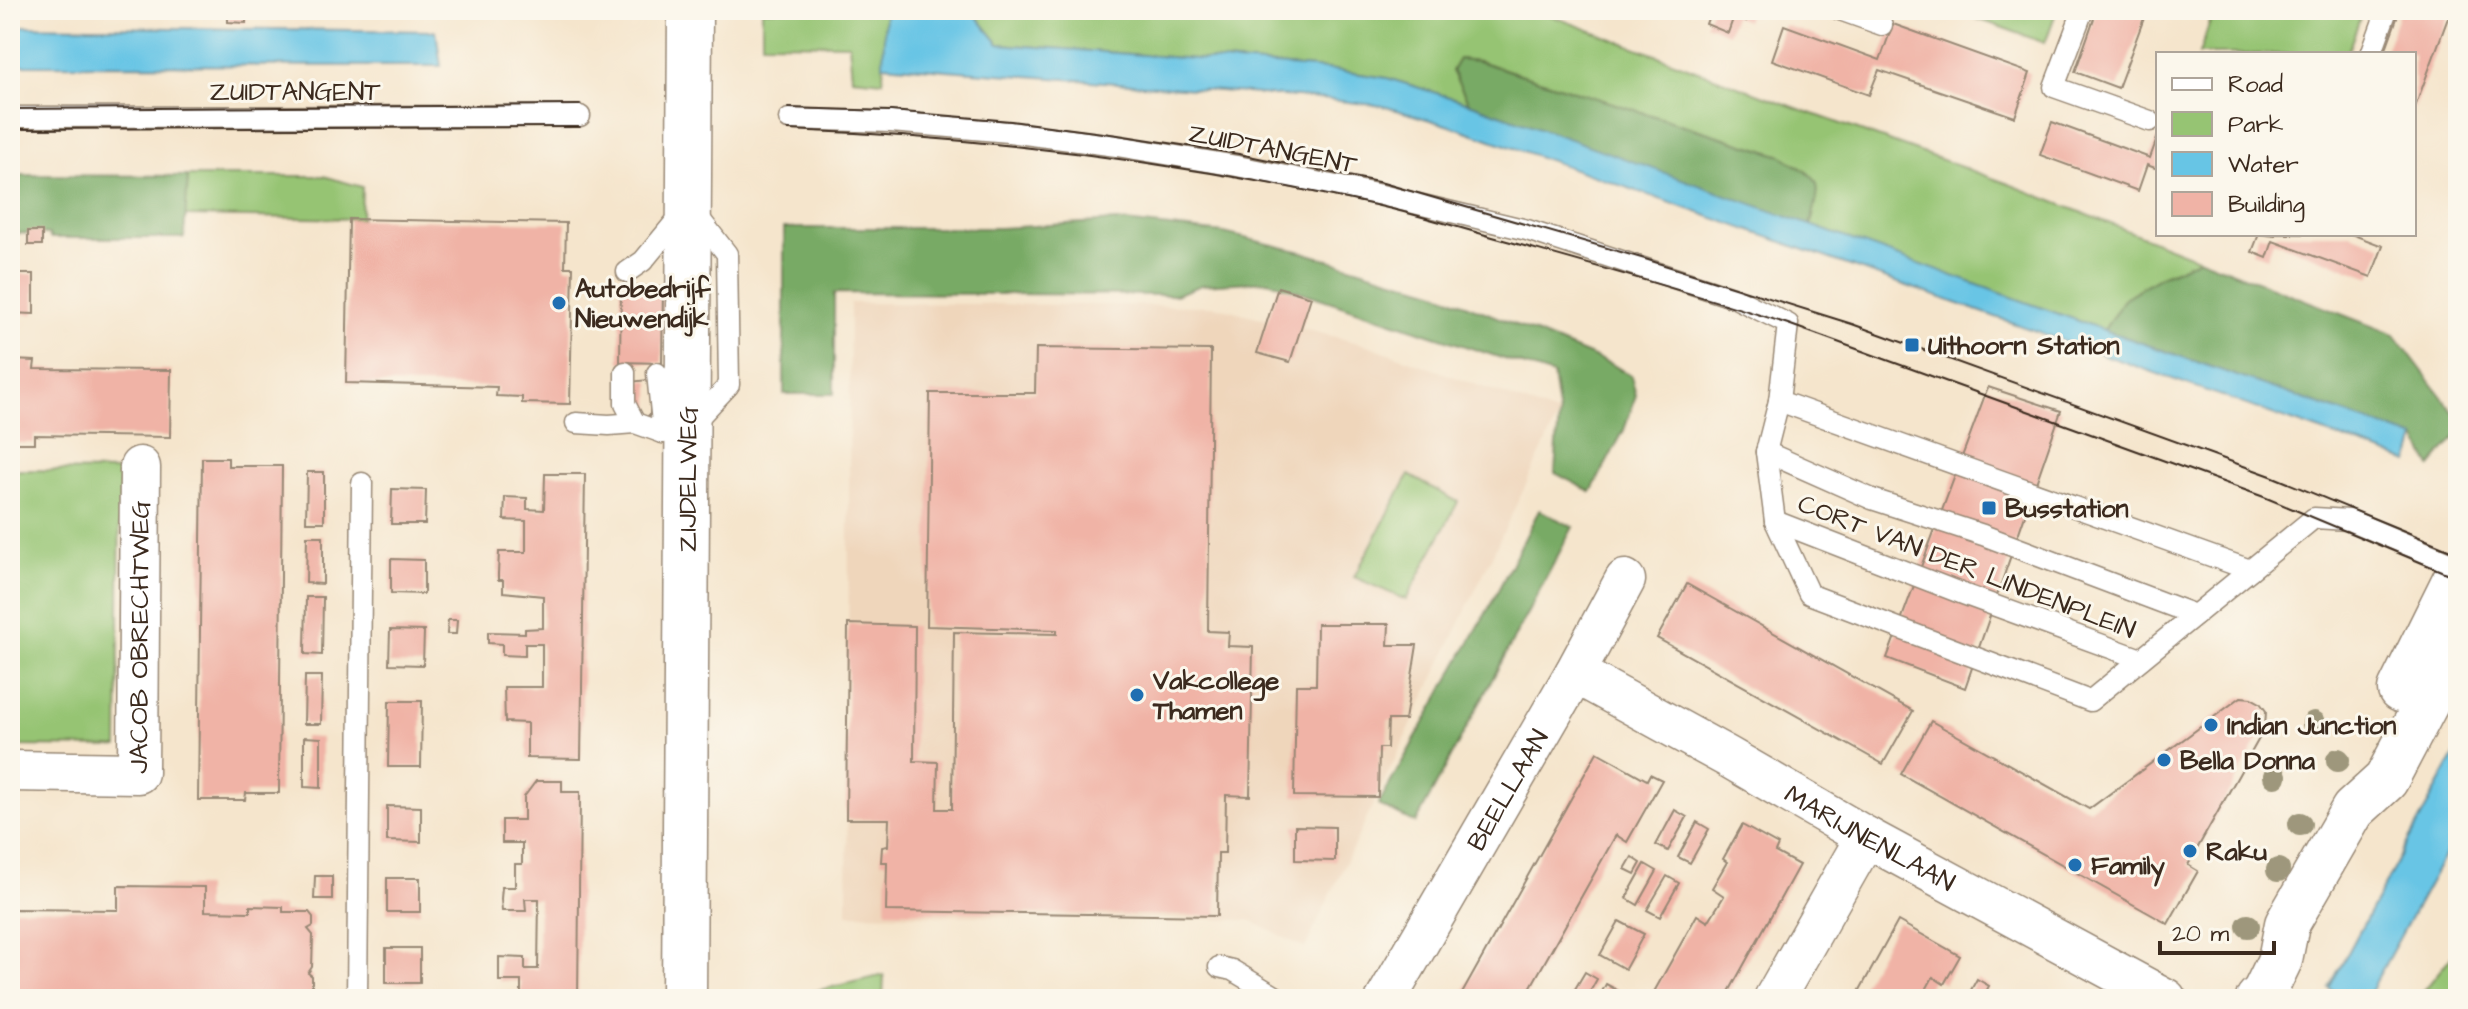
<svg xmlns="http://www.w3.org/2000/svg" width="2468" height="1009" viewBox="0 0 2468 1009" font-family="'Architects Daughter',sans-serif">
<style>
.built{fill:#efd6bb}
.green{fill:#96c473;stroke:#687748;stroke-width:2}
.forest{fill:#78aa65;stroke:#5a6a42;stroke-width:2}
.water{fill:#67c5e5;stroke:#517882;stroke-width:2}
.building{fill:#f0b3a6}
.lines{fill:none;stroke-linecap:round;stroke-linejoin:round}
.service-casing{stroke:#988875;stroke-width:23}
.minor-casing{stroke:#988875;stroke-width:43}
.tertiary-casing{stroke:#988875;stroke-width:47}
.secondary-casing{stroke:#988875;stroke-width:47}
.service{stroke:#fff;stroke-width:20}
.minor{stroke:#fff;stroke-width:40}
.tertiary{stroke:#fff;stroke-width:44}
.secondary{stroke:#fff;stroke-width:44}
.tram{stroke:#3b2a1e;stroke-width:2}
.tree{fill:#9e977b}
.poi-dot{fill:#1f6fb2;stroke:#fbf7ec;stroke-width:3}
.labels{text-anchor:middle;stroke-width:6;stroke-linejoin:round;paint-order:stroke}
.street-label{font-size:26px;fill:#3b2a1e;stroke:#fbf7ec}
.poi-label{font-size:26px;font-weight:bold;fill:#3b2a1e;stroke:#fbf7ec;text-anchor:start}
</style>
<rect width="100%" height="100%" fill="#fbf7ec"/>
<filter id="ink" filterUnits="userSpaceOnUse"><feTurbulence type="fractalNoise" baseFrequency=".0125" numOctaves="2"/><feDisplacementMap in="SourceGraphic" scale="16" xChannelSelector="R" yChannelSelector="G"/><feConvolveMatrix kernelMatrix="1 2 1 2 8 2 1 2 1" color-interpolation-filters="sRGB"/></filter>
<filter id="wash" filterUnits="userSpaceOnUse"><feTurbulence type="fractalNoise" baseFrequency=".006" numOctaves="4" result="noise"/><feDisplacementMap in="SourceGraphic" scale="32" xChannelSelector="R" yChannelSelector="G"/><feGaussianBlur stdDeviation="1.8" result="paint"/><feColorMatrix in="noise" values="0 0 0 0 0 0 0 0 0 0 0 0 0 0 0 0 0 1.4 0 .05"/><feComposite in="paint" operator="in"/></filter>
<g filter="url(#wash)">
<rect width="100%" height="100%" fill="#f5e5cc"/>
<polygon class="built" points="850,303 1214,306 1367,345 1559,415 1305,948 1249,920 847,914"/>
<g class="green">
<polygon points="762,10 885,10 883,81 852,78 849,44 762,43"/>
<path d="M971,10H1536L1802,110L2009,184L2200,259L2159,277L2125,298L2104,330L1810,226C1822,178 1823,182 1782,156L1479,61L1459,59L1452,71L1469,103L1387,78L1327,69L999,44Z"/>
<polygon points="1953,10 2057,10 2045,43"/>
<polygon points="2214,10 2363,10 2347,54 2199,54"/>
<polygon points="188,176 324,176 362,187 361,219 185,216"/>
<polygon points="10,470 120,471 118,747 10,746"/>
<polygon points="1409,475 1458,502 1406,600 1354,577"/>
<polygon points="2458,948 2458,999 2417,999"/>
<polygon points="884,975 883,999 785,999 785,998"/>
</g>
<g class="forest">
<path d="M1459,59L1478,61L1782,156C1823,182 1823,178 1810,226L1469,103L1452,71Z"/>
<polygon points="10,175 188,176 184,238 50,238 49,234 10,233"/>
<polygon points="1116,221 1224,233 1302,252 1434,291 1613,365 1631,376 1636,395 1624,430 1591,492 1555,473 1559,415 1553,375 1268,281 1202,285 1175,295 834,293 834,394 784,394 784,228 1000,228"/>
<polygon points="2200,259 2395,335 2458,418 2458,434 2431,467 2416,438 2104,330 2125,298 2159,277"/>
<polygon points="1539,510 1573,527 1416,823 1378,805 1490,606"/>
</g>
<g class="water">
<polygon points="885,10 971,10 999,44 1327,69 1387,78 1469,103 2104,330 2416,438 2409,462 1457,128 1383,106 1322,99 883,65"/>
<polygon points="10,26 436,31 441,66 10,65"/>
<polygon points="2458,749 2458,831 2366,999 2346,999 2329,988"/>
</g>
<g id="blocks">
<g class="building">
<polygon points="228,10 246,10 246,23 228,22"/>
<polygon points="1711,10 1750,10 1746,21 1734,16 1728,33 1706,24"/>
<polygon points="2097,10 2147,10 2118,88 2075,72"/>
<polygon points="2400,10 2435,10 2449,15 2414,110 2414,54 2384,54"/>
<polygon points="1893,24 2030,73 2015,117 1879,70 1869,95 1772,60 1784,25 1880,60"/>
<polygon points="2052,122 2150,158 2158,136 2158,169 2147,165 2138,191 2040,155"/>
<polygon points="349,219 566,223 565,267 573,267 570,404 522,403 522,397 496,396 497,387 346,383"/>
<rect x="28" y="231" width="14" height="14"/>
<polygon points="2259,234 2275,236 2275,234 2351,234 2383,246 2371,277 2273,241 2267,258 2252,252"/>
<polygon points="10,274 34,274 34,314 10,313"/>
<polygon points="621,286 663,287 662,363 620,362"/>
<polygon points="1278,287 1311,297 1290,362 1257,353"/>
<polygon points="1036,348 1211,350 1208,631 1229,632 1228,646 1253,647 1250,796 1226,795 1225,853 1218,853 1217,916 886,911 887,862 881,862 882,847 888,846 889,819 846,819 848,624 915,626 914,761 938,762 937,809 952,809 954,632 1057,634 1057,630 927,626 930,393 1035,393"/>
<polygon points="10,360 35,361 34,369 171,370 170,437 34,435 34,443 10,443"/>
<polygon points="648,380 650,383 650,414 646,418 637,414 629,382"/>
<polygon points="1988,387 2061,411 1965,688 1887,658"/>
<polygon points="202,458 228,458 228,466 282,466 279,793 246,793 245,800 198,800"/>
<polygon points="307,472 324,472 324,522 306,522"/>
<polygon points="545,474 585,474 581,759 527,758 527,723 505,722 504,687 542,687 542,644 525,644 525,656 502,655 502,644 488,643 488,632 525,633 525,629 543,628 543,596 503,592 503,580 498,580 498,574 499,552 526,552 526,521 504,520 505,497 527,498 527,509 544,510"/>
<polygon points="392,489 426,490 425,524 391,524"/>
<polygon points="307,536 323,536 323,584 306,583"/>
<polygon points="391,559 424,560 424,594 391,593"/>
<polygon points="1687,584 1913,711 1883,764 1657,638"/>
<polygon points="306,597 323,597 322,655 305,654"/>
<polygon points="448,620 457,620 456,634 447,634"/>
<polygon points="1317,624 1389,624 1388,645 1417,645 1405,720 1388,720 1387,748 1379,748 1378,797 1294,796 1296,685 1316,685"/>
<polygon points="390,630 424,631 423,665 389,664"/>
<polygon points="305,676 322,676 321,724 304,724"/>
<polygon points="2241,697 2251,698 2260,703 2266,711 2265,728 2188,865 2198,871 2168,924 1901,774 1931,721 2089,809"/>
<polygon points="389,701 422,701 421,767 388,767"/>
<polygon points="304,737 321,738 321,788 304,787"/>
<polygon points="1597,752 1647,780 1650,774 1662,780 1627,842 1616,835 1524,999 1459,999"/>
<polygon points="536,781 562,781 562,792 580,792 578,999 521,999 521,981 499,981 499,957 525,958 525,969 538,969 539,899 525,899 526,911 502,911 501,899 502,887 515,887 515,864 522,864 522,843 502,843 502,820 524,820 524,797"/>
<polygon points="387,806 421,807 421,842 387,841"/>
<polygon points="1675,810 1687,817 1668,851 1656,845"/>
<polygon points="1697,822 1709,829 1690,863 1678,857"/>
<polygon points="1742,825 1778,845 1775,852 1799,865 1725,999 1650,999 1697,915 1708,922 1724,896 1712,888 1727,862 1723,859"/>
<polygon points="1295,826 1335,827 1335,861 1295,860"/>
<polygon points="1632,857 1641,863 1635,874 1625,869"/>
<polygon points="1645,864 1657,871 1638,905 1626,898"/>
<polygon points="315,876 332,876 332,899 314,899"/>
<polygon points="1667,876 1679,883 1660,917 1647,910"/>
<rect x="387" y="878" width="33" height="34"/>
<polygon points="118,886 205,887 205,911 250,912 250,906 283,907 283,912 309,912 313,917 313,926 308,929 313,935 312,967 308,973 312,976 312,997 10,999 10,909 118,910"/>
<polygon points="1619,921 1644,934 1625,969 1600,955"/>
<polygon points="1898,921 1960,956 1944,984 1933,977 1921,999 1855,999"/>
<rect x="386" y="948" width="34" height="35"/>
<polygon points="1585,972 1597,979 1586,999 1569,999"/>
<polygon points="1977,979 1989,986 1982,999 1966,999"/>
<polygon points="1606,984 1619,991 1614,999 1598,999"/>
</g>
</g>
</g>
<g filter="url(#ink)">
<use href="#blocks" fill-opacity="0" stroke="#988875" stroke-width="2"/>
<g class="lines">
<defs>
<g id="service">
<polyline points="1840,10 1882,25"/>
<polyline points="2083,10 2054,87 2150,121"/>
<polyline points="2371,54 2387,10"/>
<polyline points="10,117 580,116"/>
<polyline points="789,119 891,122 1009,132 1117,146 1237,166 1381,195 1527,230 1735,298 1788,324 1779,401 1766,452 1775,521 1809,594 2090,701 2314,518 2349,520 2458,566"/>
<polyline points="625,372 625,404 635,423"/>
<polyline points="657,373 663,433"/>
<polyline points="1779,401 2250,570"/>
<polyline points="576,423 609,425 635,423 663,433 688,429 729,385 727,254 689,205 643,261 627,272"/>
<polyline points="1766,452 1872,499 1983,535 2195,615"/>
<polyline points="1775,521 1963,594 2141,659"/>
<polyline points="1219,967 1232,970 1280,999"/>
<polyline points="357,999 362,483"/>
</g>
<g id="minor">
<path id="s1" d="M1575,673L1728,757L1866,837L2166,999"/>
<path id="s2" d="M10,771L138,773L140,467"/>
<path id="s3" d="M1386,999L1575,673L1625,580"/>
<polyline points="1774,999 1866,837"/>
</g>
<g id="tertiary">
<polyline points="2400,690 2458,573"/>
<polyline points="2258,999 2264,993 2280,960 2287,924 2353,810 2386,780 2458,643"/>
</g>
<g id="secondary">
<path id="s4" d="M684,999L690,10"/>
</g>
</defs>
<use href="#service" class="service-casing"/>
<use href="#minor" class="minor-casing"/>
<use href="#tertiary" class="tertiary-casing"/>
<use href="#secondary" class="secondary-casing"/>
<use href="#service" class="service"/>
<use href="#minor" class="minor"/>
<use href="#tertiary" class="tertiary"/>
<use href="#secondary" class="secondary"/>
<g class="tram">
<polyline points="788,108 891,111 1011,121 1118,135 1239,154 1383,183 1645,259 1852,324 2271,476 2458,553"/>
<polyline points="10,109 580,105"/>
<polyline points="10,129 580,127"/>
<path d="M788,130C986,137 1182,162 1375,205C1424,216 1473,232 1521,245C1610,270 1700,295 1788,324L2264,497L2458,578"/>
</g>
</g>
<g class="tree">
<circle cx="2314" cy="723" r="12"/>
<circle cx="2338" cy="760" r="12"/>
<circle cx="2275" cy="776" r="12"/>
<circle cx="2300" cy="824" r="12"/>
<circle cx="2278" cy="870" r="12"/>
<circle cx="2248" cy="926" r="12"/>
</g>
</g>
<g class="poi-dot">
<circle cx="559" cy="303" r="8"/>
<rect x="1904" y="337" width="16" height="16" rx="4"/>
<rect x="1981" y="500" width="16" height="16" rx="4"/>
<circle cx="1137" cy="695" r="8"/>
<circle cx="2211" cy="725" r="8"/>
<circle cx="2164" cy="760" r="8"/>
<circle cx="2190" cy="851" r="8"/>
<circle cx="2075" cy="865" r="8"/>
</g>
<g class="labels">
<g class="street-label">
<text x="295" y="100">ZUIDTANGENT</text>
<text transform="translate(1273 148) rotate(11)" y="9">ZUIDTANGENT</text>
<text dy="9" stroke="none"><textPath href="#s4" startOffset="520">ZIJDELWEG</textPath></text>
<text transform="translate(1967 566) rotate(21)" y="9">CORT VAN DER LINDENPLEIN</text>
<text dy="9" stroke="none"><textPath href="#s2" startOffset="264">JACOB OBRECHTWEG</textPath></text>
<text dy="9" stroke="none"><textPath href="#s3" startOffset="242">BEELLAAN</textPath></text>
<text dy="9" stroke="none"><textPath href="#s1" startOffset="338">MARIJNENLAAN</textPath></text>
</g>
<g class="poi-label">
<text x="575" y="297">Autobedrijf<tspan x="575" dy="30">Nieuwendijk</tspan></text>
<text x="1928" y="354">Uithoorn Station</text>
<text x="2005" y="517">Busstation</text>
<text x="1153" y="689">Vakcollege<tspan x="1153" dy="30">Thamen</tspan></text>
<text x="2227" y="734">Indian Junction</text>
<text x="2180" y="769">Bella Donna</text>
<text x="2206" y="860">Raku</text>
<text x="2091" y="874">Family</text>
</g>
</g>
<rect width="2468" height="1009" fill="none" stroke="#fbf7ec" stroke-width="40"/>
<rect x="2156" y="52" width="260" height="184" fill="#fbf7ec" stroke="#aea59a" stroke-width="2"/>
<rect x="2172" y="78" width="40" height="12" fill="#ffffff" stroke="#aea59a" stroke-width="2"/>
<text x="2228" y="92" font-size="24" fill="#3b2a1e">Road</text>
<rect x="2172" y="112" width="40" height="24" fill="#96c473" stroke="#aea59a" stroke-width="2"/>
<text x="2228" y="132" font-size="24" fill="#3b2a1e">Park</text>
<rect x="2172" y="152" width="40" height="24" fill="#67c5e5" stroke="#aea59a" stroke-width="2"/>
<text x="2228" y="172" font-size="24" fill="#3b2a1e">Water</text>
<rect x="2172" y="192" width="40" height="24" fill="#f0b3a6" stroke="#aea59a" stroke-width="2"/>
<text x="2228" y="212" font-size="24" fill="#3b2a1e">Building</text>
<path d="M2160 941v12h114v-12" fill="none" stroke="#3b2a1e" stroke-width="4"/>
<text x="2172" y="941" font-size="24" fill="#3b2a1e" stroke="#fbf7ec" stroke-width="6" paint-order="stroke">20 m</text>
</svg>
